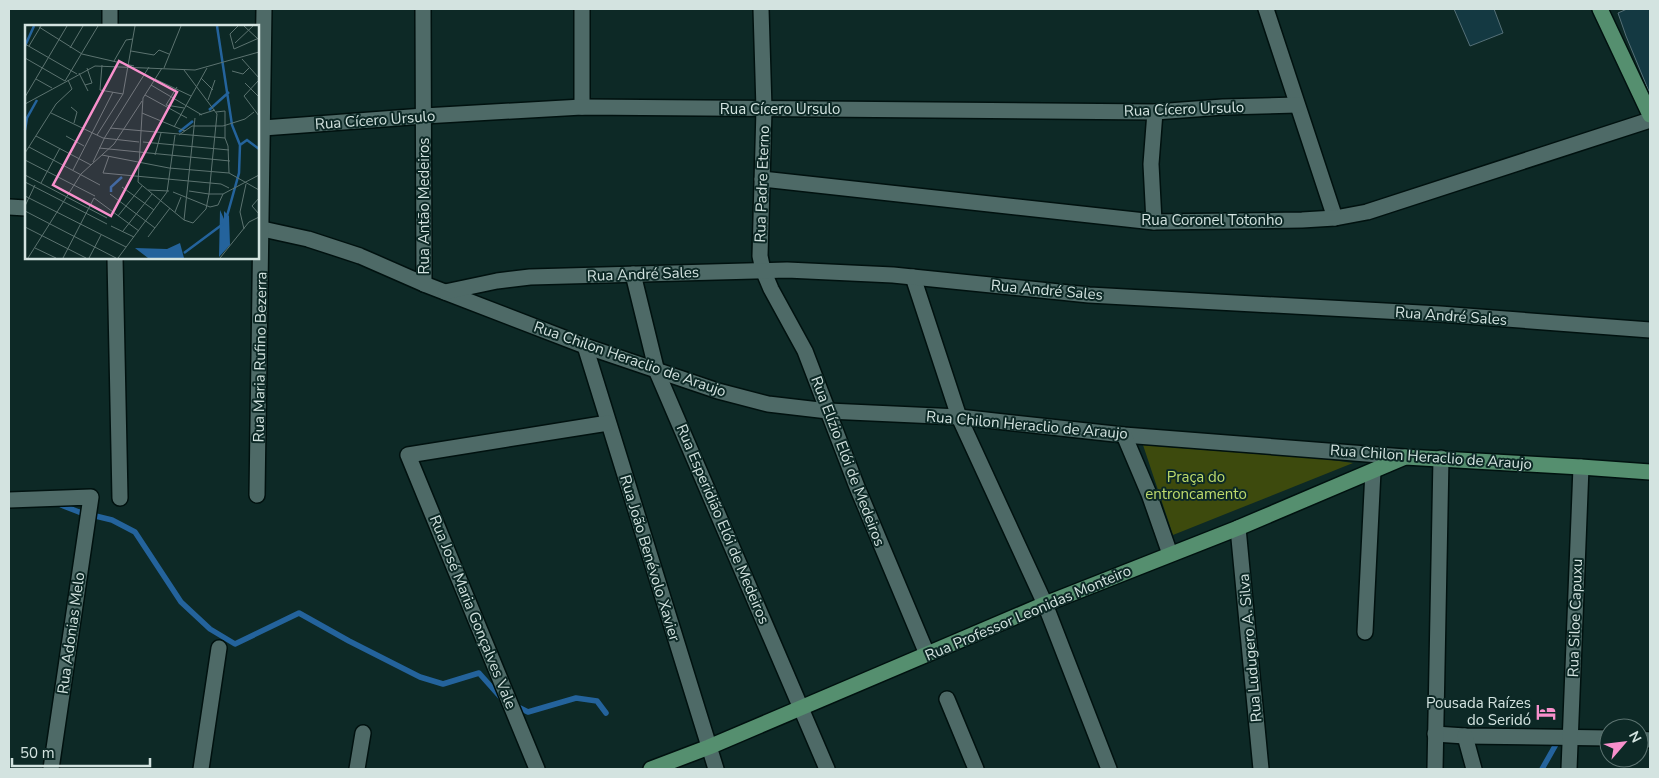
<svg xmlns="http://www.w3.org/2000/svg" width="1659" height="778" viewBox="0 0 1659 778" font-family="'Nunito Sans',sans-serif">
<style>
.green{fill:#3d4a0d}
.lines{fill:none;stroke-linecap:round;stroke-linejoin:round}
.stream{stroke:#24639c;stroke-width:5.5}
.building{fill:#143942;stroke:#557078}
.minor-casing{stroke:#00110f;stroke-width:18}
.major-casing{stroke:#00110f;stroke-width:18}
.minor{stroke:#4e6a67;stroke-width:15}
.major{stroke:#558f6f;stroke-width:15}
.labels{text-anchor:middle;stroke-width:4;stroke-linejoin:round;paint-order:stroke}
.street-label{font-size:15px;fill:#d3e3e0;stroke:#0d2926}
.park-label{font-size:15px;fill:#bedb6c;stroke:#0d2926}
.poi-label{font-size:15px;fill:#d3e3e0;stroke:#0d2926;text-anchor:end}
.inset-river{fill:none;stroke:#24639c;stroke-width:2.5}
.inset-road{fill:none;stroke:#5c7370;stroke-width:1}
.view{fill:#f890cc;fill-opacity:0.15;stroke:#f890cc;stroke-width:2.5}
.inset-edge{fill:none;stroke:#d3e3e0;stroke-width:2.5}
</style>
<rect width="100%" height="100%" fill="#0d2926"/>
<polygon class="green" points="1143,445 1325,459 1353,463 1173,535"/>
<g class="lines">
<g class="stream">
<polyline points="61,505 79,512 112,520 135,532 181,602 210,629 235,644 299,613 349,641 420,677 443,684 479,673 503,700"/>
<polyline points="514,705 528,712 576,698 597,701 606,713"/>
<polyline points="1542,769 1559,739"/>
</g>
</g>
<g class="building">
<polygon points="1454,9 1494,9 1503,33 1470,46"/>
<polygon points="1627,9 1650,9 1650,94 1626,36 1618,13"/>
</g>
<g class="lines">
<defs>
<g id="minor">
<polyline points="110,9 110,26"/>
<polyline points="423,9 424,284"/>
<polyline points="761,9 764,109 760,256 763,270 771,289 805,351 857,487 927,654"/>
<polyline points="1266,9 1335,218"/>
<polyline points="582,107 582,9"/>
<polyline points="263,128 424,116 582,107 1155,112 1223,107 1297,105"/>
<polyline points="762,179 1154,222 1302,220 1335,218 1367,212 1650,120"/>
<polyline points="9,207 26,208"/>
<polyline points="1154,222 1151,164 1155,112"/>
<polyline points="258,228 308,239 360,256 424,284 585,346 718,391 768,404 828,411 959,417 1124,435 1405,457"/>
<polyline points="115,258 120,498"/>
<polyline points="633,274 657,372 827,769"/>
<polyline points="913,277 959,417 1045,604 1109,769"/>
<polyline points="445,292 497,281 530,277 787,270 893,275 1089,295 1440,314 1650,330"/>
<polyline points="585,346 716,769"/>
<polyline points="1124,435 1149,494 1170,554"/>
<polyline points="257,495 264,9"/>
<polyline points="9,500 91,497 51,769"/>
<polyline points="1238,528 1261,769"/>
<polyline points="1365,632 1373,471"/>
<polyline points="947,699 976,769"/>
<polyline points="1435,734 1465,736 1609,738"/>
<polyline points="1465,736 1474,769"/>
<polyline points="1639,739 1650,740"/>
<polyline points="201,769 219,648"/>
<polyline points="357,769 363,733"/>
<polyline points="537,769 408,455 608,423"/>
<polyline points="1435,769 1441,458"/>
<polyline points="1569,769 1581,467"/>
</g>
<g id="major">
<polyline points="1600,9 1650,115"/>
<polyline points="651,769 709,747 1045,604 1238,528 1405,457 1581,467 1650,472"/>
</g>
</defs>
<use href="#minor" class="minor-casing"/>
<use href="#major" class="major-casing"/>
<use href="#minor" class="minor"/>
<use href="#major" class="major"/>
</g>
<defs>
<symbol id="hotel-bare" viewBox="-9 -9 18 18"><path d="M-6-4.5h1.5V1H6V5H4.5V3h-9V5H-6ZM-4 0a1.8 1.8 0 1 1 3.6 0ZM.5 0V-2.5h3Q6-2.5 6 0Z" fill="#f890cc" stroke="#0d2926" stroke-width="2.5" paint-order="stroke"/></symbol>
</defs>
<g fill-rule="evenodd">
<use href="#hotel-bare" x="1532" y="698" width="28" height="28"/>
</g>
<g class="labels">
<g class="street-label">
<text x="780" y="114">Rua Cícero Ursulo</text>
<text transform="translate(1184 109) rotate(-2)" y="5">Rua Cícero Ursulo</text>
<text transform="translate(375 120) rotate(-4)" y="5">Rua Cícero Ursulo</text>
<text transform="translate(762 184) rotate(-88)" y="5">Rua Padre Eterno</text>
<text transform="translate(424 206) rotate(-90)" y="5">Rua Antão Medeiros</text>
<text x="1212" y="225">Rua Coronel Totonho</text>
<text transform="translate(643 274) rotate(-2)" y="5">Rua André Sales</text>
<text transform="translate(1047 290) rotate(5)" y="5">Rua André Sales</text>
<text transform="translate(1451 316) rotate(4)" y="5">Rua André Sales</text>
<text transform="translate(260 357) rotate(-89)" y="5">Rua Maria Rufino Bezerra</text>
<text transform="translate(630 359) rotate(19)" y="5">Rua Chilon Heraclio de Araujo</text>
<text transform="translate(1027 425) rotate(5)" y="5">Rua Chilon Heraclio de Araujo</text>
<text transform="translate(1431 457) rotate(4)" y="5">Rua Chilon Heraclio de Araujo</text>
<text transform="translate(848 461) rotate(69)" y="5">Rua Elízio Elói de Medeiros</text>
<text transform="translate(723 524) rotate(67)" y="5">Rua Esperidião Elói de Medeiros</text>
<text transform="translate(650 558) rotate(73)" y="5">Rua João Benévolo Xavier</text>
<text transform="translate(473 612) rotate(68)" y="5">Rua José Maria Gonçalves Vale</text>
<text transform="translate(1028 613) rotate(-23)" y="5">Rua Professor Leonidas Monteiro</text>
<text transform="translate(1575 618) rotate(-88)" y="5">Rua Siloe Capuxu</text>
<text transform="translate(71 633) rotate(-82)" y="5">Rua Adonias Melo</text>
<text transform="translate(1250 648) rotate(-95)" y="5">Rua Ludugero A. Silva</text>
</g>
<g class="park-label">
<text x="1196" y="482">Praça do<tspan x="1196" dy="17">entroncamento</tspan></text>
</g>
<g class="poi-label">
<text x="1531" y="708">Pousada Raízes<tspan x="1531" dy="17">do Seridó</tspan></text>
</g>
</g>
<g transform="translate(25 25)">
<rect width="234" height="234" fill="#0d2926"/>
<path d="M195,185L199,194V186L204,191L205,220L194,232ZM155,218L159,233H123L110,223L142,224Z" fill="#24639c"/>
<path class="inset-river" d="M192,1L207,100L215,120L214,148L202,191M0,21L9,1M184,85L204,67M0,105L2,93L12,75M154,107L168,96M215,120L222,115L234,124M86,167V162L97,152M159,228L198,199"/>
<path class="inset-road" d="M213,1L205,9L209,24L234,13M219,1L233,14M14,2L57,29L109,41M210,18L228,1M0,19L52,49M4,21L16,1M45,23L58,1M106,26L129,30L134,25L144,29M0,33L40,56L73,1M217,34L234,53M89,36L101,15L108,14M77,40L75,65L98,69M137,43L118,73L113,157L159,195L168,198L181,184L184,169H198L234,150M139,43L156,1M159,45L192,89L184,169L164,166M207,46L218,49L224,43M54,48L63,66M176,53L188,65M11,54L27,63M130,54L166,71M234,55L219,71L234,91M220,58L234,72M60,60L67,58L62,43M126,60L177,90M120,70L162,93M0,72L42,1M183,75L190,55M0,79L70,41L170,45L234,27M141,80L159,83M141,80L152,62M46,82L52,87L49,98M191,87L200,86V113L203,121L204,148M26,88L78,113L114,117M117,88L160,106M174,90L190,85M149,102L182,43M85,103L200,113M72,110L98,69L110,1M154,110L167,101H198L220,94L229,87M11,111L66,140M41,111L59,121M118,117L204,125M4,122L75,160M74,123L205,136M0,128L31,79L47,64L43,55M77,130L144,143L204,148M130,130L136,108M84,131L78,148L196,159L204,163M0,135L70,171M68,137L80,112L124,42M48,145L88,67M204,148L234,165M0,150L82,193M0,157L82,199M16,158L35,123M97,162L129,185M123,165L144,166M148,167L185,182L193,180L198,169M85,169L130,203M0,171L101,222M234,173L227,181L234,189M0,181L10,160M0,186L91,233M150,187L156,172M93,191L117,161M159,195L170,93M86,201L109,212M0,202L61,233M219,204L215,187L221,159M98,206L127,169M123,212L145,183M10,223L31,233M3,233L56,149L89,119L117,76M38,233L69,173L114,206M64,233L76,210M93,233L142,167L150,110M195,233L224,197L234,192"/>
<path class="view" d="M94,36L152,67L86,191L28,160Z"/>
<rect width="234" height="234" class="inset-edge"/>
</g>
<rect width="1659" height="778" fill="none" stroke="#d3e3e0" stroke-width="20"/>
<g transform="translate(1624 743) rotate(62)"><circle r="24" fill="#0d2926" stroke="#5c7370"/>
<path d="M0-4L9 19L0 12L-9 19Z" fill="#f890cc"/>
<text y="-8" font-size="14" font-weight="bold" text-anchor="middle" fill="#d3e3e0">N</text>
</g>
<path d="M12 758v8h138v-8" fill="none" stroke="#d3e3e0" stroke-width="2.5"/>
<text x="20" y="758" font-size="15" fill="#d3e3e0" stroke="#0d2926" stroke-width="4" paint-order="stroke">50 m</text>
</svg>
